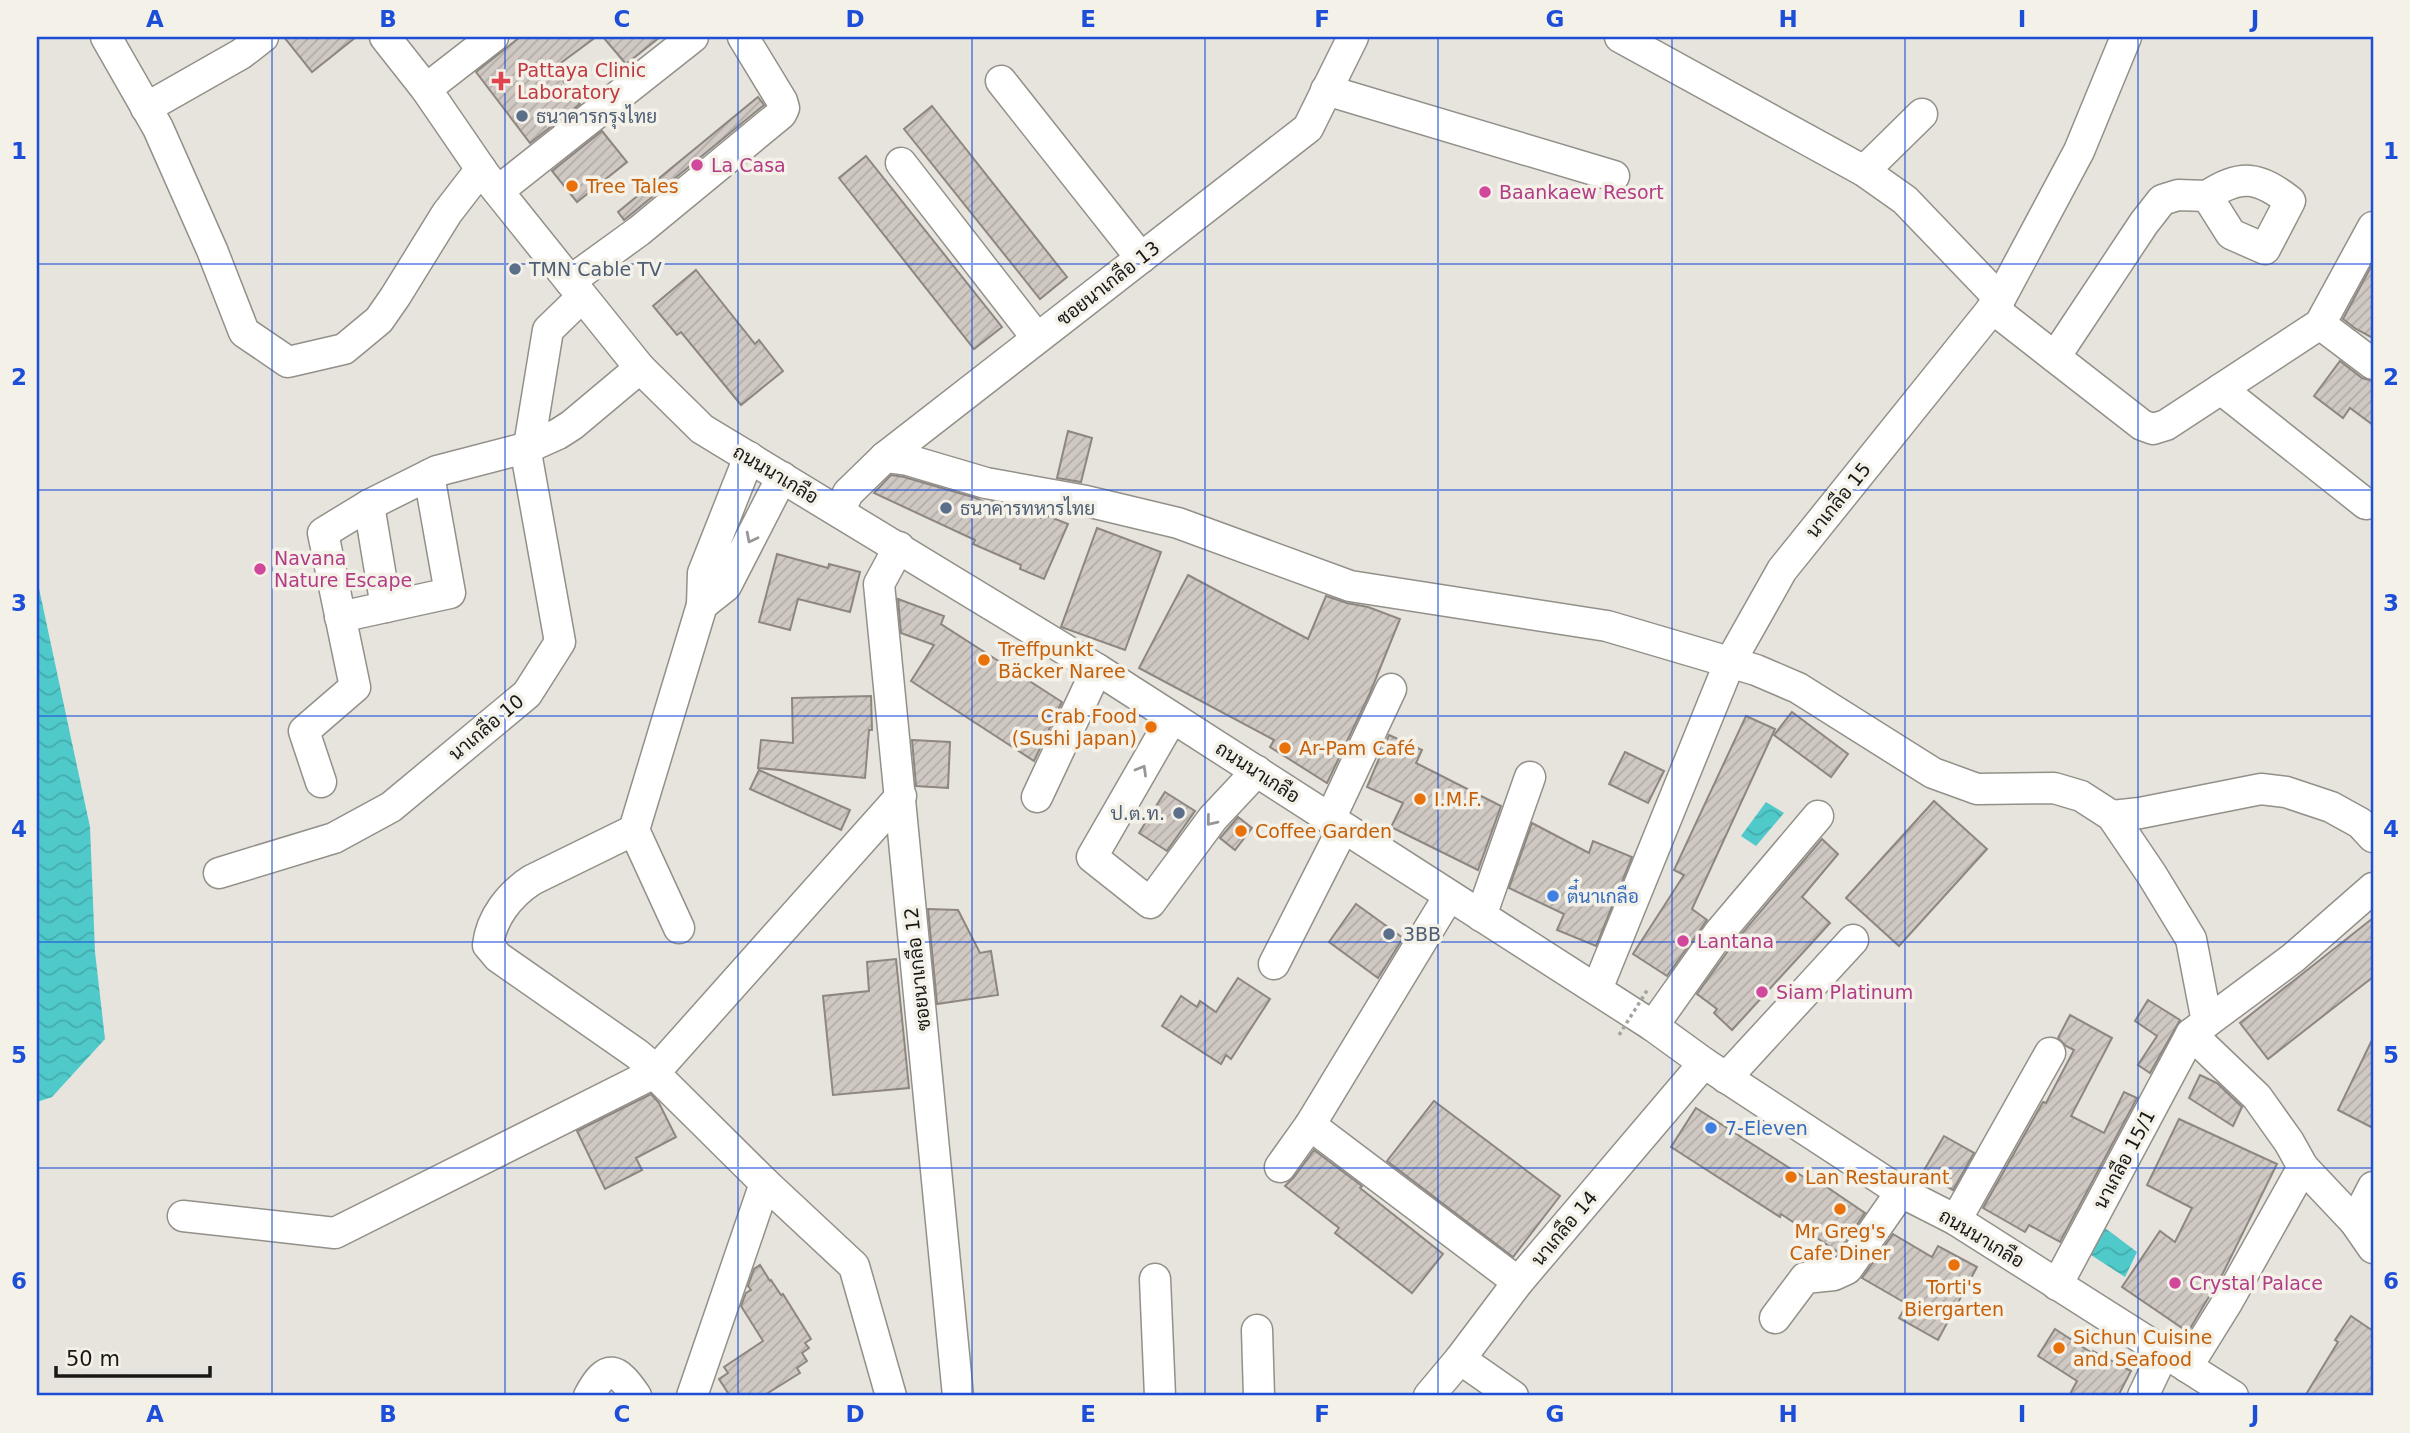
<svg xmlns="http://www.w3.org/2000/svg" width="2410" height="1433" viewBox="0 0 2410 1433" font-family="'DejaVu Sans',Sarabun,sans-serif">
<style>
.water{fill:url(#water-waves)}
.building{fill:url(#building-hatch);stroke:#8e8781;stroke-width:2}
.lines{fill:none;stroke-linecap:round;stroke-linejoin:round}
.minor-casing{stroke:#929088;stroke-width:33}
.minor{stroke:#fff;stroke-width:30}
.path-bridge{stroke:#a6a49d;stroke-width:3.5;stroke-dasharray:3.5 3.5;stroke-linecap:butt}
.oneway{stroke:#989796}
.grid{fill:none;stroke:#1d4ed8;stroke-width:2;stroke-opacity:0.55}
.health-dot{fill:#e0444e;stroke:#f4f1e9;stroke-width:2.5}
.service-dot{fill:#5c6f8a;stroke:#f4f1e9;stroke-width:2.5}
.hotel-dot{fill:#d1479c;stroke:#f4f1e9;stroke-width:2.5}
.food-dot{fill:#e8710a;stroke:#f4f1e9;stroke-width:2.5}
.shop-dot{fill:#3f7fe0;stroke:#f4f1e9;stroke-width:2.5}
.labels{text-anchor:middle;stroke-width:7;stroke-linejoin:round;paint-order:stroke}
.health-label{font-size:19px;fill:#be3a42;stroke:#f4f1e9;text-anchor:start}
.service-label{font-size:19px;fill:#4e5e75;stroke:#f4f1e9;text-anchor:start}
.hotel-label{font-size:19px;fill:#b23c85;stroke:#f4f1e9;text-anchor:start}
.food-label{font-size:19px;fill:#c56008;stroke:#f4f1e9;text-anchor:start}
.street-label{font-size:19px;fill:#191815;stroke:#f4f1e9}
.shop-label{font-size:19px;fill:#366cbe;stroke:#f4f1e9;text-anchor:start}
.neatline{fill:none;stroke:#1d4ed8;stroke-width:2.5}
.grid-label{font-size:23px;text-anchor:middle;font-weight:bold;fill:#1d4ed8}
</style>
<defs>
<pattern id="water-waves" width="16" height="10" patternUnits="userSpaceOnUse" patternTransform="scale(1.75)"><rect width="16" height="10" fill="#4fc9ca"/><path d="M0 5q4-4 8 0t8 0" fill="none" stroke="#44acad"/></pattern>
<pattern id="building-hatch" width="6" height="6" patternUnits="userSpaceOnUse" patternTransform="scale(1.75)"><rect width="6" height="6" fill="#d0c9c3"/><path d="M-1 1l2-2M0 6l6-6M5 7l2-2" fill="none" stroke="#b2aca7"/></pattern>
</defs>
<rect width="100%" height="100%" fill="#e6e4dc"/>
<g class="water">
<polygon points="37,579 90,827 95,952 105,1039 52,1097 37,1102"/>
<polygon points="1766,802 1784,813 1756,846 1741,836"/>
<polygon points="2105,1228 2137,1252 2125,1277 2091,1255"/>
</g>
<g class="building">
<polygon points="284,37 356,37 312,72"/>
<polygon points="520,37 596,37 554,68 580,104 530,143 476,72"/>
<polygon points="603,37 660,37 626,64"/>
<polygon points="758,97 764,105 624,220 618,212"/>
<polygon points="932,106 1067,277 1040,299 904,129"/>
<polygon points="602,131 627,162 577,202 552,171"/>
<polygon points="866,156 1002,327 974,349 839,178"/>
<polygon points="2373,263 2373,338 2356,329 2343,319"/>
<polygon points="696,270 755,344 759,340 783,371 741,405 681,332 677,335 653,306"/>
<polygon points="2340,361 2362,378 2373,381 2373,425 2350,408 2343,418 2314,396"/>
<polygon points="1068,431 1092,438 1081,482 1057,478"/>
<polygon points="891,475 904,477 976,498 990,505 992,502 1011,505 1041,518 1043,514 1068,524 1044,579 1020,569 1021,565 973,544 975,540 874,493"/>
<polygon points="1097,528 1161,552 1125,650 1061,627"/>
<polygon points="777,554 828,568 829,564 860,572 850,612 798,599 790,630 759,622"/>
<polygon points="1188,575 1308,639 1326,596 1347,603 1368,607 1400,619 1370,693 1327,783 1270,747 1274,740 1139,668"/>
<polygon points="898,599 944,616 941,624 1062,702 1034,761 911,681 934,645 901,633"/>
<polygon points="871,696 872,730 869,730 865,778 758,768 761,740 793,743 792,698"/>
<polygon points="1792,712 1848,754 1831,777 1774,735"/>
<polygon points="1746,716 1775,729 1692,909 1707,920 1667,976 1633,954 1684,875 1674,870"/>
<polygon points="1389,735 1422,750 1416,763 1501,806 1478,870 1391,827 1403,803 1367,787"/>
<polygon points="912,740 950,742 948,788 916,786"/>
<polygon points="1625,752 1664,771 1648,803 1609,784"/>
<polygon points="759,770 850,810 841,830 750,789"/>
<polygon points="1165,792 1195,811 1167,851 1139,833"/>
<polygon points="1934,801 1987,849 1899,946 1846,898"/>
<polygon points="1238,817 1252,828 1235,850 1220,838"/>
<polygon points="1532,823 1589,853 1593,841 1632,857 1596,946 1557,930 1564,914 1509,888"/>
<polygon points="1822,839 1838,854 1802,897 1830,923 1732,1030 1714,1013 1717,1009 1697,994 1733,944"/>
<polygon points="1356,904 1403,938 1378,978 1329,942"/>
<polygon points="928,909 958,910 980,953 991,951 998,995 937,1004"/>
<polygon points="2373,918 2373,977 2268,1059 2240,1023"/>
<polygon points="896,959 909,1088 833,1095 823,996 869,991 867,962"/>
<polygon points="1238,978 1270,999 1231,1059 1226,1055 1221,1064 1162,1026 1181,996 1197,1007 1200,1001 1216,1012"/>
<polygon points="2148,1000 2180,1020 2150,1073 2138,1065 2157,1036 2135,1021"/>
<polygon points="2070,1015 2112,1038 2071,1116 2104,1133 2124,1092 2137,1098 2060,1242 2029,1225 2025,1232 1983,1208 2043,1102 2046,1103 2074,1050 2066,1046 2058,1038"/>
<polygon points="2373,1038 2373,1128 2338,1110"/>
<polygon points="2200,1075 2217,1083 2242,1107 2233,1126 2189,1098"/>
<polygon points="651,1094 659,1103 676,1137 636,1158 642,1170 605,1189 577,1131"/>
<polygon points="1434,1101 1560,1196 1513,1257 1387,1161"/>
<polygon points="1696,1108 1813,1183 1815,1179 1865,1213 1838,1252 1781,1214 1780,1217 1671,1147"/>
<polygon points="2179,1119 2277,1164 2223,1273 2188,1332 2122,1287 2160,1231 2175,1242 2192,1208 2147,1185"/>
<polygon points="1944,1136 1974,1153 1953,1190 1923,1172"/>
<polygon points="1314,1150 1362,1186 1360,1188 1443,1254 1412,1293 1335,1233 1339,1228 1285,1186 1294,1177"/>
<polygon points="1893,1234 1932,1257 1938,1246 1977,1267 1938,1340 1899,1318 1907,1304 1862,1278"/>
<polygon points="760,1265 770,1281 771,1280 781,1295 783,1294 811,1339 805,1343 809,1348 802,1353 807,1361 797,1368 800,1373 763,1396 730,1396 719,1379 728,1373 724,1367 763,1341 741,1306 746,1293 751,1290 748,1286 754,1269"/>
<polygon points="2351,1316 2373,1331 2373,1396 2305,1396 2338,1342 2335,1340"/>
<polygon points="2055,1329 2092,1353 2093,1351 2131,1371 2118,1396 2069,1396 2077,1381 2038,1356"/>
</g>
<g class="lines">
<defs>
<g id="minor">
<polyline points="106,37 158,128 212,250 244,332 288,362 344,349 379,320 395,297 447,213 481,169"/>
<polyline points="385,37 426,89 485,175 570,281 640,368 702,429 1097,669 1653,1026 1704,1063 1901,1192 1956,1220 2233,1396"/>
<polyline points="1620,37 1864,171 1905,200 2000,299"/>
<polyline points="1001,81 1141,258"/>
<polyline points="426,89 493,37"/>
<polyline points="1326,90 1614,176"/>
<polyline points="146,108 241,54 263,37"/>
<polyline points="901,163 1037,338"/>
<polyline points="1864,171 1922,114"/>
<polyline points="498,191 693,37"/>
<polyline points="570,281 639,231 781,114 784,108 782,101 743,37"/>
<polyline points="1992,308 2142,425 2153,429 2166,425 2320,324 2373,227"/>
<polyline points="2320,324 2373,364"/>
<path d="M2055,357L2144,223L2162,200L2178,195L2207,196L2231,234L2265,249L2290,201C2259,177 2241,173 2207,196"/>
<polyline points="2221,389 2366,504"/>
<polyline points="749,457 703,573 702,605 726,586 782,477"/>
<polyline points="885,457 908,460 986,483 1086,501 1178,523 1350,586 1607,626 1756,670 1798,688 1933,773 1977,789 2054,788 2081,796 2112,816 2152,875 2191,939 2207,1022 2191,1034 2057,1285"/>
<polyline points="369,505 386,607"/>
<polyline points="839,512 848,493 885,457 1308,128 1353,37"/>
<polyline points="899,547 879,584 958,1396"/>
<polyline points="340,617 450,593 429,475"/>
<polyline points="1172,718 1092,857 1150,903 1213,818 1257,771"/>
<polyline points="321,782 304,731 355,687 323,533 369,505 437,471 529,447 558,434 572,425 640,368"/>
<polyline points="1037,797 1097,669"/>
<polyline points="2112,816 2140,813 2261,789 2286,792 2331,807 2360,823 2373,837"/>
<polyline points="1330,819 1391,689"/>
<path d="M634,830L532,880C510,894 491,918 488,945L498,957L637,1054L656,1070"/>
<polyline points="219,873 334,838 391,807 527,694 560,642 527,458 548,330 582,297"/>
<polyline points="1481,916 1530,777"/>
<polyline points="679,928 634,830 702,605"/>
<polyline points="1274,964 1343,828"/>
<polyline points="1597,989 1729,664 1782,570 2000,299 2079,151 2126,37"/>
<polyline points="2207,1022 2293,958 2373,888"/>
<polyline points="1653,1026 1719,933 1818,816"/>
<polyline points="2191,1034 2257,1097 2289,1142 2303,1167 2355,1222 2373,1248"/>
<polyline points="654,1073 765,1183 854,1266 891,1396"/>
<polyline points="1726,1078 1853,940"/>
<polyline points="1310,1125 1518,1282"/>
<polyline points="1280,1167 1310,1125 1449,896"/>
<polyline points="183,1216 335,1233 654,1073 901,796"/>
<polyline points="1956,1220 2050,1053"/>
<polyline points="2355,1222 2373,1187"/>
<polyline points="1155,1279 1160,1396"/>
<polyline points="1775,1318 1805,1278 1834,1275 1847,1269 1901,1192"/>
<polyline points="1257,1330 1259,1396"/>
<polyline points="1460,1359 1513,1396"/>
<polyline points="2187,1367 2228,1301 2303,1167"/>
<path d="M589,1396C607,1362 617,1368 636,1396"/>
<polyline points="692,1396 765,1183"/>
<polyline points="1429,1396 1460,1359 1518,1282 1704,1063"/>
<polyline points="2143,1396 2164,1352"/>
</g>
</defs>
<use href="#minor" class="minor-casing"/>
<use href="#minor" class="minor"/>
<polyline class="path-bridge" points="1619,1035 1648,989"/>
</g>
<defs><path id="oneway-chevron" d="M-2-3.5L2.5 0L-2 3.5" fill="none" stroke-width="1.6" stroke-linecap="round" stroke-linejoin="round" transform="scale(1.75)"/></defs>
<g class="oneway">
<use href="#oneway-chevron" transform="translate(751 538) rotate(117)"/>
<use href="#oneway-chevron" transform="translate(1142 770) rotate(-60)"/>
<use href="#oneway-chevron" transform="translate(1211 821) rotate(129)"/>
</g>
<path class="grid" d="M272,37V1396M505,37V1396M738,37V1396M972,37V1396M1205,37V1396M1438,37V1396M1672,37V1396M1905,37V1396M2138,37V1396M37,264H2373M37,490H2373M37,716H2373M37,942H2373M37,1168H2373"/>
<path class="health-dot" d="M497.5 70.5h7v7h7v7h-7v7h-7v-7h-7v-7h7z"/>
<g class="service-dot">
<circle cx="522" cy="116" r="7"/>
<circle cx="515" cy="269" r="7"/>
<circle cx="946" cy="508" r="7"/>
<circle cx="1179" cy="813" r="7"/>
<circle cx="1389" cy="934" r="7"/>
</g>
<g class="hotel-dot">
<circle cx="697" cy="165" r="7"/>
<circle cx="1485" cy="192" r="7"/>
<circle cx="260" cy="569" r="7"/>
<circle cx="1683" cy="941" r="7"/>
<circle cx="1762" cy="992" r="7"/>
<circle cx="2175" cy="1283" r="7"/>
</g>
<g class="food-dot">
<circle cx="572" cy="186" r="7"/>
<circle cx="984" cy="660" r="7"/>
<circle cx="1151" cy="727" r="7"/>
<circle cx="1285" cy="748" r="7"/>
<circle cx="1420" cy="799" r="7"/>
<circle cx="1241" cy="831" r="7"/>
<circle cx="1791" cy="1177" r="7"/>
<circle cx="1840" cy="1209" r="7"/>
<circle cx="1954" cy="1265" r="7"/>
<circle cx="2059" cy="1348" r="7"/>
</g>
<g class="shop-dot">
<circle cx="1553" cy="896" r="7"/>
<circle cx="1711" cy="1128" r="7"/>
</g>
<g class="labels">
<g class="health-label">
<text x="517" y="77">Pattaya Clinic<tspan x="517" dy="22">Laboratory</tspan></text>
</g>
<g class="service-label">
<text x="536" y="123">ธนาคารกรุงไทย</text>
<text x="529" y="276">TMN Cable TV</text>
<text x="960" y="515">ธนาคารทหารไทย</text>
<text x="1165" y="820" text-anchor="end">ป.ต.ท.</text>
<text x="1403" y="941">3BB</text>
</g>
<g class="hotel-label">
<text x="711" y="172">La Casa</text>
<text x="1499" y="199">Baankaew Resort</text>
<text x="274" y="565">Navana<tspan x="274" dy="22">Nature Escape</tspan></text>
<text x="1697" y="948">Lantana</text>
<text x="1776" y="999">Siam Platinum</text>
<text x="2189" y="1290">Crystal Palace</text>
</g>
<g class="food-label">
<text x="586" y="193">Tree Tales</text>
<text x="998" y="656">Treffpunkt<tspan x="998" dy="22">Bäcker Naree</tspan></text>
<text x="1137" y="723" text-anchor="end">Crab Food<tspan x="1137" dy="22">(Sushi Japan)</tspan></text>
<text x="1299" y="755">Ar-Pam Café</text>
<text x="1434" y="806">I.M.F.</text>
<text x="1255" y="838">Coffee Garden</text>
<text x="1805" y="1184">Lan Restaurant</text>
<text x="1840" y="1238" text-anchor="middle">Mr Greg's<tspan x="1840" dy="22">Cafe Diner</tspan></text>
<text x="1954" y="1294" text-anchor="middle">Torti's<tspan x="1954" dy="22">Biergarten</tspan></text>
<text x="2073" y="1344">Sichun Cuisine<tspan x="2073" dy="22">and Seafood</tspan></text>
</g>
<g class="street-label">
<text transform="translate(1108 283) rotate(-38)" y="7">ซอยนาเกลือ 13</text>
<text transform="translate(776 474) rotate(31)" y="7">ถนนนาเกลือ</text>
<text transform="translate(1838 500) rotate(-51)" y="7">นาเกลือ 15</text>
<text transform="translate(486 727) rotate(-40)" y="7">นาเกลือ 10</text>
<text transform="translate(1258 772) rotate(33)" y="7">ถนนนาเกลือ</text>
<text transform="translate(917 969) rotate(-96)" y="7">ซอยนาเกลือ 12</text>
<text transform="translate(2124 1159) rotate(-62)" y="7">นาเกลือ 15/1</text>
<text transform="translate(1564 1228) rotate(-50)" y="7">นาเกลือ 14</text>
<text transform="translate(1982 1238) rotate(31)" y="7">ถนนนาเกลือ</text>
</g>
<g class="shop-label">
<text x="1567" y="903">ตี๋นาเกลือ</text>
<text x="1725" y="1135">7-Eleven</text>
</g>
</g>
<rect width="2410" height="1433" fill="none" stroke="#f4f1e9" stroke-width="77"/>
<path d="M56 1366v10h154v-10" fill="none" stroke="#191815" stroke-width="3.5"/>
<text x="66" y="1366" font-size="21" fill="#191815" stroke="#f4f1e9" stroke-width="5" paint-order="stroke">50 m</text>
<rect x="38" y="38" width="2334" height="1356" class="neatline"/>
<g class="grid-label">
<text x="155" y="27">A</text>
<text x="388" y="27">B</text>
<text x="622" y="27">C</text>
<text x="855" y="27">D</text>
<text x="1088" y="27">E</text>
<text x="1322" y="27">F</text>
<text x="1555" y="27">G</text>
<text x="1788" y="27">H</text>
<text x="2022" y="27">I</text>
<text x="2255" y="27">J</text>
<text x="19" y="159">1</text>
<text x="2391" y="159">1</text>
<text x="19" y="385">2</text>
<text x="2391" y="385">2</text>
<text x="19" y="611">3</text>
<text x="2391" y="611">3</text>
<text x="19" y="837">4</text>
<text x="2391" y="837">4</text>
<text x="19" y="1063">5</text>
<text x="2391" y="1063">5</text>
<text x="19" y="1289">6</text>
<text x="2391" y="1289">6</text>
<text x="155" y="1422">A</text>
<text x="388" y="1422">B</text>
<text x="622" y="1422">C</text>
<text x="855" y="1422">D</text>
<text x="1088" y="1422">E</text>
<text x="1322" y="1422">F</text>
<text x="1555" y="1422">G</text>
<text x="1788" y="1422">H</text>
<text x="2022" y="1422">I</text>
<text x="2255" y="1422">J</text>
</g>
</svg>
